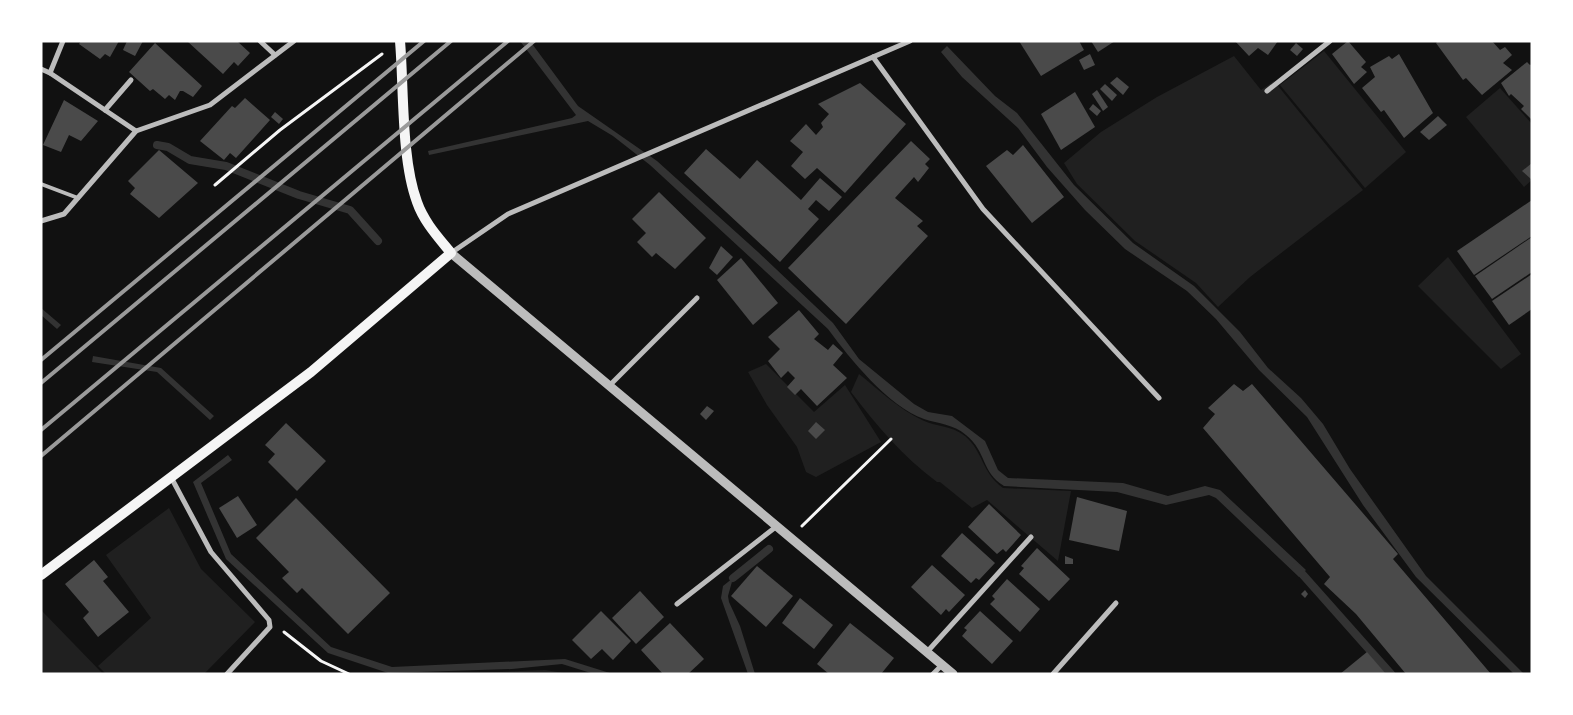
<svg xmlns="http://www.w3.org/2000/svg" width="1573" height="715" viewBox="0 0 1573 715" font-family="Barlow,sans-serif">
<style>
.green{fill:#202020}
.water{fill:#333}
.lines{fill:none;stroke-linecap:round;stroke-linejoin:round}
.stream{stroke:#333;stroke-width:8}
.building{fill:#4a4a4a}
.path{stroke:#f5f5f5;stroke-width:3}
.service{stroke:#bcbcbc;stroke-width:4}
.minor{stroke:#bcbcbc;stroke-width:5}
.tertiary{stroke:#bcbcbc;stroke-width:9}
.secondary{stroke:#f5f5f5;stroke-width:10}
.rail{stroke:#9a9a9a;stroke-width:4}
</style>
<rect width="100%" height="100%" fill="#111"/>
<g class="green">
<polygon points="1324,51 1406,152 1365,188 1280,85"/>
<polygon points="1234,56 1261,90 1274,81 1363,190 1250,277 1218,307 1196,283 1135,241 1077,184 1064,163 1101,132 1157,97"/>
<polygon points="1500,88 1532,124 1532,180 1524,187 1466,117"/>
<polygon points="1448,257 1521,354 1501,369 1418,286"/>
<polygon points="766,364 814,412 845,385 881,442 816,477 806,472 797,447 767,405 748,372"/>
<path d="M859,374C879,390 899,409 922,420C936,427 951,425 965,436C983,451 982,473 1003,488L1071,491L1058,561L987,500L972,508L940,482H937C902,456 877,426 851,392Z"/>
<polygon points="169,508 201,569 255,622 204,674 106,674 98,666 151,618 106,555"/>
<polygon points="41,610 103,674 41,674"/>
<polygon points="545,670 570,674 452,674"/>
</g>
<g class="water">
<path d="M520,41H530L578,106L657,161L758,252L833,323L859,359L914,404L928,412L952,416L985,441L998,470L1008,478L1123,483L1168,496L1205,486L1220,490L1306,570L1299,577L1216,498L1209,495L1166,505L1117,492L1004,486C981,472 987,452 966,435C953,424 939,424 924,419C888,406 850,359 828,329L650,165L613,136L588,121L429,155L428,151L572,118L576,115Z"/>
<polygon points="947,46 995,96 1017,113 1074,185 1133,243 1194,286 1240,332 1268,368 1301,398 1323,424 1350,469 1426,576 1524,674 1514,674 1416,577 1363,505 1307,417 1259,370 1216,319 1187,291 1125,249 1085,210 1047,167 1018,128 962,77 941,52"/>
<polygon points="41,308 61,325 57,329 41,315"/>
<polygon points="93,356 161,368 214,416 210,420 157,372 92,362"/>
<polygon points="228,455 232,460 201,483 231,554 331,647 392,667 565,659 613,674 594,674 562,664 512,669 388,673 328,653 226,559 193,482"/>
<polygon points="733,578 728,596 729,602 740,626 755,674 748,674 721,598 723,586"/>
</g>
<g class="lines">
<g class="stream">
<polyline points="157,145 168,147 190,160 226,166 299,195 350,210 378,241"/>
<polyline points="1296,567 1391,674"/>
<polyline points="733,578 769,549"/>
</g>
</g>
<g class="building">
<polygon points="81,41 119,41 110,57 105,54 100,59 79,44"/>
<polygon points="127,41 143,41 135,56 123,50"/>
<polygon points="187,41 237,41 250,53 238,66 234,62 223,74"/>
<polygon points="1019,41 1079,41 1084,50 1041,76"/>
<polygon points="1091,41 1115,41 1098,52"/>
<polygon points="1235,41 1278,41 1268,55 1258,48 1249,56"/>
<polygon points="1348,41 1366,62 1361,67 1367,72 1354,84 1332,54"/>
<polygon points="1438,41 1492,41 1500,50 1505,47 1512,55 1503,63 1512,70 1482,95 1466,78 1463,80 1436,43"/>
<polygon points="155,43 202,86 193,97 183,91 180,91 175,100 169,95 165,99 153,89 150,91 129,72"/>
<polygon points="1296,43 1303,49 1297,56 1290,50"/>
<polygon points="1090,54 1095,65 1084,70 1079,60"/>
<polygon points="1399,54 1433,113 1404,138 1384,110 1381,112 1362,88 1375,77 1370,67 1389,56 1392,59"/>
<polygon points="1527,62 1530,65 1532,64 1532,120 1521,109 1524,106 1511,94 1509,96 1501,83"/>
<polygon points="1117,77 1129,87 1123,95 1110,83"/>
<polygon points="860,83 906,124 845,193 817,168 805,179 791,166 803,152 790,141 806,124 816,135 823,127 821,123 829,114 818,104"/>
<polygon points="1105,84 1117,95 1112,101 1100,89"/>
<polygon points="1097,90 1108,107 1103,111 1092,94"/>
<polygon points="1075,92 1095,127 1061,150 1041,114"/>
<polygon points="245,98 270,120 236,158 230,153 224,160 200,141 232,106 235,108"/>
<polygon points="64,100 98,121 81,141 69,135 61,152 43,145"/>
<polygon points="1093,104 1101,111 1097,116 1089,109"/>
<polygon points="275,112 283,119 279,124 271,117"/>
<polygon points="1438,116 1447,125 1429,140 1420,132"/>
<polygon points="911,141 930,159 925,164 929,168 918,182 914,177 895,198 923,221 917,226 928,236 846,324 788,268"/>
<polygon points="1023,145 1064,197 1032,223 986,166 1007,150 1013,155"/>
<polygon points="706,149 740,179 757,160 801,200 820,178 842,197 829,211 816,200 808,209 819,219 780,262 684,173"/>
<polygon points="159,150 198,183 159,218 130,194 135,188 128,181"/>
<polygon points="1532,163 1532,180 1522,171"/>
<polygon points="659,192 706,238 675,269 656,253 652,257 637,242 646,233 632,219"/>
<polygon points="1532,200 1532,236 1474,275 1457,251"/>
<polygon points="1532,237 1532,272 1492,299 1475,276"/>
<polygon points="721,246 733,257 717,275 709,268"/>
<polygon points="741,258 778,303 753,325 717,280"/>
<polygon points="1532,274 1532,309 1509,325 1492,301"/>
<polygon points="799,310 819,334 814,339 828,350 833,344 843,353 833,365 847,378 817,406 801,389 795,395 787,387 795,378 788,371 781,378 768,361 780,349 768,337"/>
<polygon points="1234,384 1243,391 1252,384 1398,554 1393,559 1491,674 1406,674 1356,614 1324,584 1330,577 1203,428 1215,414 1208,408"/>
<polygon points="707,406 714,411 706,420 700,414"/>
<polygon points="816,422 825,430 816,439 808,431"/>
<polygon points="286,423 326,461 297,491 268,462 275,454 265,445"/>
<polygon points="238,496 257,525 237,538 219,508"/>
<polygon points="1077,497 1127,511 1119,551 1069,540"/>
<polygon points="296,498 390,593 348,634 302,588 297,593 282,578 289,572 256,538"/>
<polygon points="989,504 1021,535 1006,552 1003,549 997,554 968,527"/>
<polygon points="962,533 995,563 979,580 976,578 971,583 941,556"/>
<polygon points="1037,548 1070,579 1049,601 1019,574 1024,568 1021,566"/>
<polygon points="1065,556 1073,559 1073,564 1065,564"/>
<polygon points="94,560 108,577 103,581 129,612 98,637 83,618 89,612 65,584"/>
<polygon points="932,565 965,595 949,612 946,609 941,615 911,587"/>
<polygon points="757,566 793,596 766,627 731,596"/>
<polygon points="1007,579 1040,609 1020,632 990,604 995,599 992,596"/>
<polygon points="1305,590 1308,594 1305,598 1301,594"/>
<polygon points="640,591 664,617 636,644 612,618"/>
<polygon points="800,598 833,625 814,649 782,623"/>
<polygon points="601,611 631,641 613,660 602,649 591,659 572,640"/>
<polygon points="980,611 1013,641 992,664 962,636 967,630 964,628"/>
<polygon points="670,623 704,659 688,674 663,674 641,650"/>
<polygon points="850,623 894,658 881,674 829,674 817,664"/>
<polygon points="1367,652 1386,674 1340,674"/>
</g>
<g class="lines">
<g class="path">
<polyline points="215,185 280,130 382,54"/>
<polyline points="802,526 891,439"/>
<polyline points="284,632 321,661 349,674"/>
</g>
<polyline class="service" points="41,184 78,198"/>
<g class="minor">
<polyline points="260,41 275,55"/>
<polyline points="873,57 983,209 1159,398"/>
<polyline points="41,69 50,73 136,131 64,214 41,221"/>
<polyline points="50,73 63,41"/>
<polyline points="1267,91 1330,41"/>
<polyline points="105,110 131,80"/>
<polyline points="136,131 210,105 294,41"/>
<polyline points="451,253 508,214 910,41"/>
<polyline points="609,386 697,298"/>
<polyline points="172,479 211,552 269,620 270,627 227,674"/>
<polyline points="677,604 777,526"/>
<polyline points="927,652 1031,537"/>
<polyline points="933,674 942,665"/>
<polyline points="1053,674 1116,603"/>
</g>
<polyline class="tertiary" points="451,253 953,674"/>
<path class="secondary" d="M41,575L311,372L451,253C438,237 424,222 417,202C401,159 404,88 400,41"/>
<g class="rail">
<polyline points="41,360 424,41"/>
<polyline points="41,383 451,41"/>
<polyline points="41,430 508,41"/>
<polyline points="41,456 534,41"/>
</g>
</g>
<rect width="1573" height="715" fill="none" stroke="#ffffff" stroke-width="85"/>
</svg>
